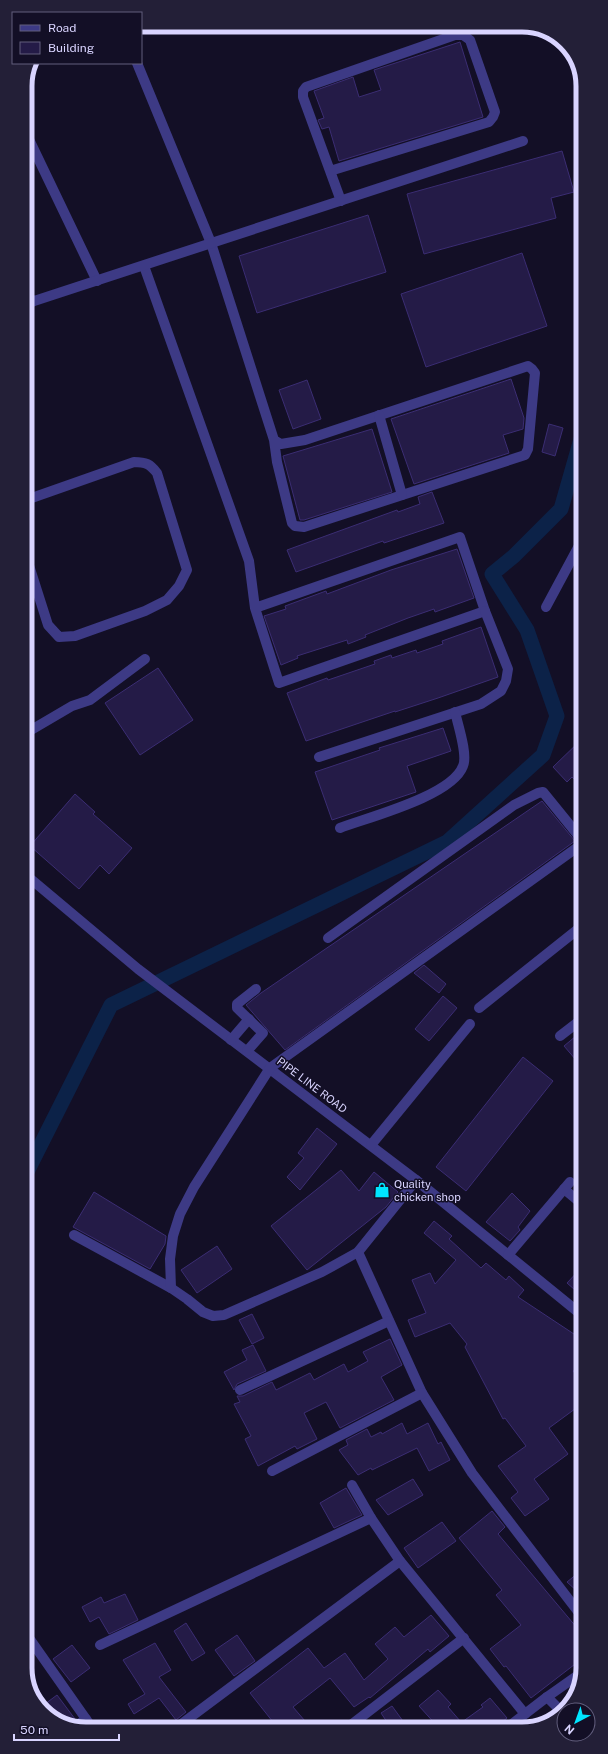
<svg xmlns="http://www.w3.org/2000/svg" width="608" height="1754" viewBox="0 0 608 1754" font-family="'Public Sans',sans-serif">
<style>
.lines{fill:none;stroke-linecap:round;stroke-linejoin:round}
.canal{stroke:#0c2248;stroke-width:15}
.building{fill:#241b47;stroke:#3b2d73}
.minor{stroke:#3d3a85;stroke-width:10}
.labels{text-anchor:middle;stroke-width:3;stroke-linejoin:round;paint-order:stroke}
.street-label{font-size:11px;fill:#d9d4ff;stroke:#130f26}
.poi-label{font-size:11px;fill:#d9d4ff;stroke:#130f26;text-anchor:start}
.rim{fill:none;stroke:#d9d4ff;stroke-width:5}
</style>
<rect width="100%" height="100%" fill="#130f26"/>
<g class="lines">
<polyline class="canal" points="26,1174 111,1005 447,842 543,755 557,716 527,630 492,574 514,556 561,509 581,439"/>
</g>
<g class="building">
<polygon points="460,42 483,117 339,161 329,127 322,129 318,120 324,118 314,91 353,77 359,97 381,90 374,70"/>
<polygon points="562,151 574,192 551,198 556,218 424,254 407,194"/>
<polygon points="368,215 386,272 257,313 239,256"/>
<polygon points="522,253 547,326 426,367 401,294"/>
<polygon points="511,379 524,418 523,429 503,435 509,453 414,484 391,419"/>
<polygon points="307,380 321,419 293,429 279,390"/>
<polygon points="549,424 563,428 555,456 542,452"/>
<polygon points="372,429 392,492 304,520 300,520 283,456"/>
<polygon points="432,492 444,523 384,543 383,541 296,572 287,550 397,510 398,512 420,504 418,497"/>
<polygon points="457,549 474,598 435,612 434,609 408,618 365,635 366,637 348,644 347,640 297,656 298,658 281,665 264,616 286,609 285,606 326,591 327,594 391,570"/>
<polygon points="481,627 498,677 438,698 395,712 395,711 306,741 287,693 327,678 328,680 375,664 374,661 391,655 392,658 416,650 417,653 443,644 442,641"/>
<polygon points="158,668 193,720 140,755 105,703"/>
<polygon points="443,728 451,751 407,766 416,792 332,820 315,772 380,750 379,748"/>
<polygon points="582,739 582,787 572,777 567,782 553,767"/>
<polygon points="75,794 95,812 93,814 132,848 109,874 100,865 79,889 30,846"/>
<polygon points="542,801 575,841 285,1050 246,1005 261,993"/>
<polygon points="424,965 446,984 439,993 414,973"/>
<polygon points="443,996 457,1008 429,1041 415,1029"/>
<polygon points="582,1031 582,1067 564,1046"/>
<polygon points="523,1057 553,1081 466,1191 436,1167"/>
<polygon points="317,1128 337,1144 300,1190 287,1177 304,1158 298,1153"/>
<polygon points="341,1170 359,1191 374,1172 398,1192 386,1207 307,1270 271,1226"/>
<polygon points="94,1192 166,1236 165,1244 150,1269 73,1227"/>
<polygon points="512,1193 530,1211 518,1227 520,1230 510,1241 486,1222"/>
<polygon points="434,1221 452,1236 449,1239 481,1268 486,1263 506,1280 509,1276 524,1290 518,1297 583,1340 583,1365 573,1371 583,1383 583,1403 549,1428 568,1454 534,1479 549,1499 525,1516 511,1498 518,1492 498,1466 526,1446 505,1418 503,1419 465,1347 467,1344 450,1323 415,1337 408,1320 426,1313 412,1280 430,1273 435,1284 456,1260 424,1233"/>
<polygon points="217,1246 232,1269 197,1293 181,1270"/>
<polygon points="582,1267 582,1275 583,1297 567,1283"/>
<polygon points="252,1314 264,1338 252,1344 239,1320"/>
<polygon points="390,1339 402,1365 381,1377 394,1400 340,1428 326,1402 304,1413 317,1439 297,1449 295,1446 258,1466 245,1439 251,1436 234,1404 240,1402 237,1396 243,1396 272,1382 276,1390 310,1373 314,1380 344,1364 348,1372 368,1361 363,1352"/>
<polygon points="253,1345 266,1371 237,1384 234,1390 224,1372 247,1360 242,1350"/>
<polygon points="402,1423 407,1434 428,1423 438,1444 441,1442 450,1460 429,1471 417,1448 372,1470 371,1468 358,1475 339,1450 348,1445 346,1440 367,1429 371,1437 381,1432 382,1434"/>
<polygon points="413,1479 423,1495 388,1515 376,1500"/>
<polygon points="346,1488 362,1515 334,1528 320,1503"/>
<polygon points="492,1511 505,1527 498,1534 583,1635 583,1658 531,1698 506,1666 504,1667 490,1649 521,1625 496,1595 502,1590 459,1538"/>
<polygon points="442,1522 456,1541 418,1568 404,1548"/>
<polygon points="583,1569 583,1587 578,1592 567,1582"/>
<polygon points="125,1594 138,1620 109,1634 99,1617 90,1622 82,1607 101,1597 104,1603"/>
<polygon points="431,1615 449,1636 430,1652 428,1649 370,1698 369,1697 354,1707 330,1678 293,1707 311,1728 281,1728 275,1721 273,1722 250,1693 308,1648 324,1668 345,1653 364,1680 388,1659 375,1644 395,1627 404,1637"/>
<polygon points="186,1623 205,1653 192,1661 174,1631"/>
<polygon points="237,1635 255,1661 234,1676 215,1650"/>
<polygon points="155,1643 171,1670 159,1677 186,1712 176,1720 159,1698 134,1714 128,1704 145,1694 123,1660"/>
<polygon points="72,1645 90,1668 71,1682 53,1659"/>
<polygon points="438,1690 451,1704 448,1707 461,1722 454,1727 438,1727 419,1706"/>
<polygon points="57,1695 75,1719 70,1724 46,1714 41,1707"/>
<polygon points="490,1698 507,1718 497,1726 455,1727 483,1707 481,1705"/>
<polygon points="392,1706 408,1728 391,1728 381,1713"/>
</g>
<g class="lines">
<g class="minor">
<polyline points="137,63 211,243 274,440 281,444 305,440 528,366 532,369 535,373 528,449 525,455 304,527 295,526 292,523 277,462 274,440"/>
<polyline points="25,131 97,281"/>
<polyline points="330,171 489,122 493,117 495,112 470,40 463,35 455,35 306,87 303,91 303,97 341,201"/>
<polyline points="144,266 249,561 255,608 460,537 485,611 279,683 255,608"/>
<polyline points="25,288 32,302"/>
<polyline points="25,304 523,141"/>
<polyline points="379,415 402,495"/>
<path d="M26,500L134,462C146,462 150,464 157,473L187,570L179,586L167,600L145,611L75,636L59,637L48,625L26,556"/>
<polyline points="546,607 582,540"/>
<polyline points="582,689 580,693 582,695"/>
<polyline points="26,733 72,706 90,700 145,659"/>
<polyline points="319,757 481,704 501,691 506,681 508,669 485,611"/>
<path d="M340,828C369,817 452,796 463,766C468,755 458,725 455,712"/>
<polyline points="26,875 138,969 416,1180 583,1316"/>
<polyline points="328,938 514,805 538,793 543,792 582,840"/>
<polyline points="479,1008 582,926"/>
<polyline points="560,1036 582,1019"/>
<polyline points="231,1040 249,1019"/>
<polyline points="247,1051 263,1033 237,1008 237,1004 256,989"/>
<polyline points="371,1145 470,1024"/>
<polyline points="564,1189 582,1204"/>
<polyline points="74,1235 171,1288 187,1299 203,1312 213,1316 224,1315 322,1272 358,1252 416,1180"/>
<polyline points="358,1252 422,1393 472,1473 583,1618"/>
<polyline points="508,1255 570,1182"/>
<polyline points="171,1288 170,1259 173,1236 180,1214 194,1187 270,1068 582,844"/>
<polyline points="240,1390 389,1321"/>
<polyline points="272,1471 422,1393"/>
<polyline points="352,1485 371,1518"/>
<polyline points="27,1635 93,1729"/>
<polyline points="100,1645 371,1518 400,1561 525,1714"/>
<polyline points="547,1697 561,1711"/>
<polyline points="76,1726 86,1719"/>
<polyline points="508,1727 547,1697 581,1673"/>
<polyline points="176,1728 400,1561"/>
<polyline points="347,1728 464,1638"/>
</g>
</g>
<defs>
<symbol id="shop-bare" viewBox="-9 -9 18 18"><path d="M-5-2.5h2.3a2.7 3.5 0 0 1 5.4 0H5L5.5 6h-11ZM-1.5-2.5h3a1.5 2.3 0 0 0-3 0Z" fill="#00e5ff" stroke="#130f26" stroke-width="2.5" paint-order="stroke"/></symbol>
</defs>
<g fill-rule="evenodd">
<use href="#shop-bare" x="371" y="1179" width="22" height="22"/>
</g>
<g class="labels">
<g class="street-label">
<text transform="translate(312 1085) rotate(37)" y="4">PIPE LINE ROAD</text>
</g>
<g class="poi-label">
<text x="394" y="1188">Quality<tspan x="394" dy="13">chicken shop</tspan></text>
</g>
</g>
<path d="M0 0H608V1754H0ZM86 32H522A54 54 0 0 1 576 86V1668A54 54 0 0 1 522 1722H86A54 54 0 0 1 32 1668V86A54 54 0 0 1 86 32Z" fill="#231f37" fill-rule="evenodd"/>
<path class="rim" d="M86 32H522A54 54 0 0 1 576 86V1668A54 54 0 0 1 522 1722H86A54 54 0 0 1 32 1668V86A54 54 0 0 1 86 32Z"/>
<rect x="12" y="12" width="130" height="52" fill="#130f26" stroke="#625e7d"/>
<rect x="20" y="25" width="20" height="6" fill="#3d3a85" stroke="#625e7d"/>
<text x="48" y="32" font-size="12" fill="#d9d4ff">Road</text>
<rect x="20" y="42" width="20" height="12" fill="#241b47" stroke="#625e7d"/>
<text x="48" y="52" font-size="12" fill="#d9d4ff">Building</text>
<g transform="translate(576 1722) rotate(221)"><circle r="19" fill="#130f26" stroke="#625e7d"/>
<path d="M0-3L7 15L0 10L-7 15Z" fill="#00e5ff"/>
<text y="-6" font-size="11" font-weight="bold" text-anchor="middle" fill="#d9d4ff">N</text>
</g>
<path d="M14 1734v6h105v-6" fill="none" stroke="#d9d4ff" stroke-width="2"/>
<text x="20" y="1734" font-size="12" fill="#d9d4ff" stroke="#130f26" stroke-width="3" paint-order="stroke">50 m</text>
</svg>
